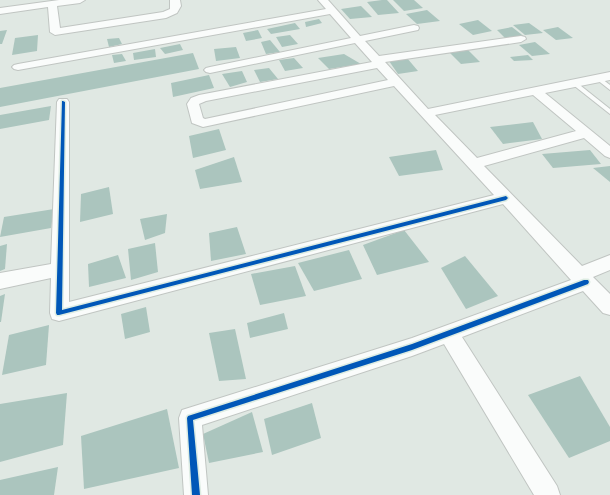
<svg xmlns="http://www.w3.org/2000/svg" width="610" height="495" viewBox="0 0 610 495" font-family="Poppins,sans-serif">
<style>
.building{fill:#abc5be}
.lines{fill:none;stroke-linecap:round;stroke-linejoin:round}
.lane-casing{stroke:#c0c5c2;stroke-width:2}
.street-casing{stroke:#c0c5c2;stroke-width:2}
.lane{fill:#fafcfb;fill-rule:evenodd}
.street{fill:#fafcfb;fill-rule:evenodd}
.cycleway-casing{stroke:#ddece2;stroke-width:3}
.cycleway{fill:#0057b8;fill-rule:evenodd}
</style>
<rect width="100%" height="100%" fill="#e0e8e3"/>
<g class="building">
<polygon points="382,0 387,0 399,13 378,15 367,2"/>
<polygon points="393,0 414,0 423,8 404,11"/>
<polygon points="361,6 372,17 350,19 341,9"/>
<polygon points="427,10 440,21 417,24 406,14"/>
<polygon points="319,19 322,23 306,27 305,22"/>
<polygon points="478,20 492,31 473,35 459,24"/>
<polygon points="295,23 300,29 271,34 267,29"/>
<polygon points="529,23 543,33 525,35 513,25"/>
<polygon points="512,27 526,38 508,41 497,30"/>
<polygon points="558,27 573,38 556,40 543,30"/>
<polygon points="7,30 2,44 0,44 0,31"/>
<polygon points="258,30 262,38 246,41 243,33"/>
<polygon points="38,35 37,51 12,55 15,38"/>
<polygon points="290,35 298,44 282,47 276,37"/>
<polygon points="119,38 122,44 109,47 107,39"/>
<polygon points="270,40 280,52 266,54 261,42"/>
<polygon points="535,42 550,54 532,56 519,45"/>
<polygon points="180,44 183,50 165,54 160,48"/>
<polygon points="236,47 240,58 216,61 214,49"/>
<polygon points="155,49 156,57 134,60 133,53"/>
<polygon points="467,49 480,62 461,64 450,53"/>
<polygon points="193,53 199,69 0,107 0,88"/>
<polygon points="122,54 126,61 114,63 112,55"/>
<polygon points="344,54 361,64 329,69 318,58"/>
<polygon points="528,55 533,60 514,61 510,57"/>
<polygon points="294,58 303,68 285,71 279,60"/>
<polygon points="407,58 418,71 398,74 389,61"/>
<polygon points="269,68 278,79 260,82 254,70"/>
<polygon points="242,71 247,82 230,87 222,74"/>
<polygon points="209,75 214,88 173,97 171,83"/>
<polygon points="51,106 49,120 0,129 0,115"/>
<polygon points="533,122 542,139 503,144 490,127"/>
<polygon points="219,129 226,150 193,158 189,136"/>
<polygon points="436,150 443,170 399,176 389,157"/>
<polygon points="590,150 601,164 553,168 542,154"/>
<polygon points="234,157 242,182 200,189 195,170"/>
<polygon points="610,166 610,182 593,168"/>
<polygon points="109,187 113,214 80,222 81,194"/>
<polygon points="54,209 51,228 0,237 4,217"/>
<polygon points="167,214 165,233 145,240 140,219"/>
<polygon points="237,227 246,254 211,261 209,233"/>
<polygon points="404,230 429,262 377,275 363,245"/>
<polygon points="155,243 158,272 131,280 128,249"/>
<polygon points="7,244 5,269 0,271 0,246"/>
<polygon points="349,250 362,279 314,291 298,263"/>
<polygon points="118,255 126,278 89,287 88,264"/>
<polygon points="465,256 498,296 466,309 441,268"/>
<polygon points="295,266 306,296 260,305 251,274"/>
<polygon points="5,294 1,322 0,322 0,296"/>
<polygon points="146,307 150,332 125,339 121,314"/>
<polygon points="284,313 288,329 250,338 247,323"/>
<polygon points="49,325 46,365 2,375 9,335"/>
<polygon points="235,329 246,379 219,381 209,333"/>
<polygon points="580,376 610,427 610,441 569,458 528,395"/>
<polygon points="67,393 63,445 0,462 0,404"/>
<polygon points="312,403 321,438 272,455 264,419"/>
<polygon points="167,409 179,468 84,489 81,436"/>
<polygon points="252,412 263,452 209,463 203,434"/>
<polygon points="58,467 54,495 0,495 0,480"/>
</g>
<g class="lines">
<defs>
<g id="lane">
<polygon points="598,76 610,85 610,90 596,79 596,77"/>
<polygon points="572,82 576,82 610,109 610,114 572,84"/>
</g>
<g id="street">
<polygon points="59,0 85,0 80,3 57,6 60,28 163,12 170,9 170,0 180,0 181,6 177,13 166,18 55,35 50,32 48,7 0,14 0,8"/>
<path d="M318,0H328L360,36L414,25L418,26L419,28L418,30L365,41L379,56L521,36L525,37L526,39L521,42L385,62L428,109L610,72V80L545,93L610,146V158L605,156L584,138L484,166L582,266L610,255V270L593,277L610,294V315L603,313L583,291L462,337L557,486L560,495H534L444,344L412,356L202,425L208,495H184L179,418L182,410L412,338L571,280L503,204L59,321L52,319L50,313L51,278L0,289V273L51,264L57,102L59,99H67L69,102V302L494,195L394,86L203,127L192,123L187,104L191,98L199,95L372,62L355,43L210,73L206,72L204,70L206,68L210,67L351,38L330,14L18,70L14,69L12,67L14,65L18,64L326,9ZM377,68L388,80L205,119L203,118L199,104L206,101ZM533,95L576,131L477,158L435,115Z"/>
</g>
</defs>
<use href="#lane" class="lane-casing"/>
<use href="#street" class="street-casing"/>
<use href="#lane" class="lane"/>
<use href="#street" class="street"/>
<defs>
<g id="cycleway">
<polygon points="62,101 63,101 65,102 62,310 506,196 508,198 506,200 59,315 57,315 56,313"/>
<polygon points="584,280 588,280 589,282 588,284 412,350 193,420 200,495 192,495 187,418 188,416 412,344"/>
</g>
</defs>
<use href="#cycleway" class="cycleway-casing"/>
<use href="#cycleway" class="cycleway"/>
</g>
</svg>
